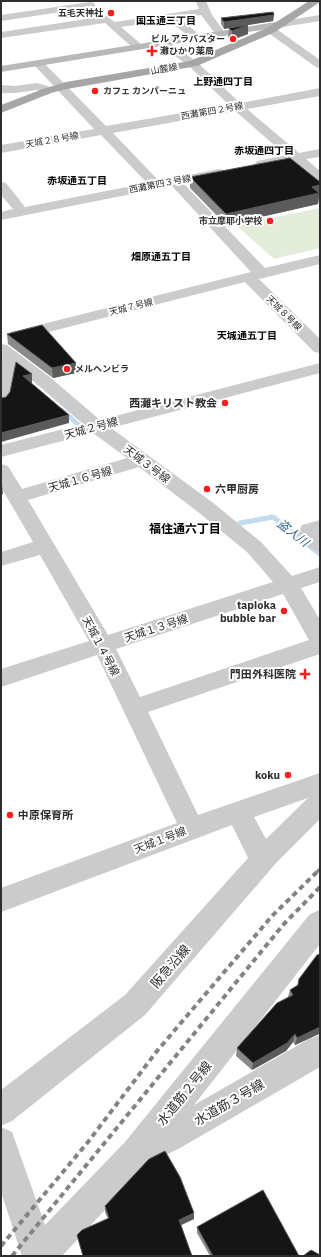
<svg xmlns="http://www.w3.org/2000/svg" width="321" height="1257" viewBox="0 0 321 1257" font-family="'IBM Plex Sans','Noto Sans JP',sans-serif">
<style>
.green{fill:#e3edda}
.lines{fill:none;stroke-linecap:round;stroke-linejoin:round}
.stream{stroke:#c4dbef;stroke-width:5}
.street{fill:#cbcbcb;fill-rule:evenodd}
.secondary{fill:#b8b8b8;fill-rule:evenodd}
.primary{fill:#a6a6a6;fill-rule:evenodd}
.rail-far1{stroke:#838383;stroke-width:3;stroke-dasharray:4.5 3;stroke-linecap:butt}
.rail{stroke:#838383;stroke-width:4;stroke-dasharray:5.5 4;stroke-linecap:butt}
.wall{fill:#8a8a8a}
.shaded-wall{fill:#5b5b5b}
.building{fill:#151515;stroke:#5b5b5b}
.poi-dot{fill:#f61e1f;stroke:#fff;stroke-width:1.5}
.labels{text-anchor:middle;stroke-width:4;stroke-linejoin:round;paint-order:stroke}
.far-poi-label{font-size:9px;font-weight:bold;fill:#2e2e2e;stroke:#fff;text-anchor:end}
.far-street-label{font-size:9px;fill:#2e2e2e;stroke:#fff}
.far-neighbourhood-label{font-size:10px;font-weight:bold;fill:#000;stroke:#fff}
.poi-label{font-size:11px;font-weight:bold;fill:#2e2e2e;stroke:#fff;text-anchor:end}
.street-label{font-size:11px;fill:#2e2e2e;stroke:#fff}
.neighbourhood-label{font-size:12px;font-weight:bold;fill:#000;stroke:#fff}
.water-label{font-size:12px;font-style:italic;fill:#346a98;stroke:#fff}
.near-street-label{font-size:13px;fill:#2e2e2e;stroke:#fff}
</style>
<rect width="100%" height="100%" fill="#fff"/>
<polygon class="green" points="320,208 320,248 274,259 236,225"/>
<g class="lines">
<g class="stream">
<polyline points="64,412 81,427"/>
<polyline points="240,523 273,517 320,554"/>
</g>
<g class="street">
<polygon points="196,1 206,1 212,15 226,34 225,36 217,36 201,15 179,18 200,35 201,37 200,39 192,39 168,20 121,27 142,45 143,47 138,50 134,49 105,23 1,38 1,32 106,16 115,22 199,9"/>
<polygon points="90,2 94,3 95,5 94,7 1,21 1,15"/>
<polygon points="320,15 320,21 282,27 277,24 282,21"/>
<polygon points="271,27 275,28 320,60 320,68 316,67 267,32 266,30 267,28"/>
<polygon points="164,40 168,41 197,62 240,103 320,88 320,96 247,109 299,153 320,149 320,157 306,159 320,171 320,182 315,181 294,162 262,168 257,167 255,164 257,161 286,155 235,111 113,133 159,181 219,169 224,170 226,173 224,176 184,184 265,268 320,255 320,264 259,279 320,339 320,353 314,352 245,282 17,340 11,338 9,335 11,332 251,272 172,186 1,220 1,212 13,209 1,195 1,182 6,183 25,207 147,183 101,135 1,153 1,145 94,129 34,65 32,63 34,61 42,61 106,126 229,105 189,66 160,45 159,43 160,41"/>
<polygon points="37,83 48,86 53,91 51,93 47,95 37,90 15,93 1,93 1,85 15,86"/>
<path d="M1,344L7,345L51,378L100,420L320,363V373L111,428L212,502L261,542L292,576L320,567V582L301,588L320,620V654L148,712L198,815L320,773V819L277,862L145,1015L12,1121L1,1126V1090L125,995L248,858L232,825L1,912V888L177,823L97,655L1,687V669L89,641L40,555L1,566V552L33,542L1,487V464L8,466L22,489L127,458L93,433L1,457V445L83,424L39,386L16,368L10,400L7,404L1,405V360L3,358L1,357ZM139,467L198,512L247,552L273,582L108,635L28,500ZM283,594L309,640L140,697L116,649ZM308,798L266,839L254,817Z"/>
<path d="M320,520V552C311,549 302,543 297,535L302,525Z"/>
<polygon points="320,910 320,944 194,1105 309,1039 320,1035 320,1067 180,1148 148,1164 62,1256 22,1256 1,1192 1,1127 12,1132 45,1225 125,1142 310,914"/>
</g>
<polygon class="secondary" points="282,21 286,22 287,24 286,26 1,72 1,66"/>
<polygon class="primary" points="309,1 320,1 320,2 275,32 197,66 67,89 51,93 1,113 1,105 43,89 66,82 190,61 267,28"/>
<polyline class="rail-far1" points="317,872 320,869"/>
<g class="rail">
<polyline points="1,1246 88,1142 157,1051 272,916 318,871"/>
<polyline points="12,1256 283,925 320,887"/>
</g>
</g>
<g class="wall">
<polygon points="274,15 273,21 248,25 248,34 232,40 228,37 229,28 224,29 221,24 221,18"/>
<polygon points="190,177 319,196 318,204 226,225 190,188"/>
<polygon points="7,334 76,373 53,378 8,344"/>
<polygon points="320,954 320,1034 319,1034 295,1045 293,1042 286,1051 252,1070 236,1056 237,1048 288,997 290,990 297,986 299,979"/>
<polygon points="105,1206 194,1219 181,1225 192,1256 83,1256 77,1235 108,1219 105,1212"/>
<polygon points="197,1227 299,1256 210,1256 197,1233"/>
</g>
<g class="shaded-wall">
<polygon points="274,15 273,21 248,25 248,34 232,40 232,31 248,25 224,29 224,22"/>
<polygon points="320,185 320,196 319,196 318,204 226,225 226,214 312,187"/>
<polygon points="76,363 76,373 53,378 52,368"/>
<polygon points="32,374 32,383 24,385 23,376"/>
<polygon points="69,415 69,423 1,442 1,433"/>
<polygon points="2,485 3,494 1,494 1,486"/>
<polygon points="320,1027 319,1034 295,1045 297,1038"/>
<polygon points="295,1034 293,1042 286,1051 252,1070 253,1063"/>
<polygon points="194,1213 194,1219 179,1226 179,1220"/>
</g>
<g class="building">
<polygon points="273,12 274,15 224,22 221,18"/>
<polygon points="248,25 232,31 229,28"/>
<polygon points="290,158 320,182 320,185 312,187 319,193 226,214 190,177"/>
<polygon points="42,325 76,363 52,368 7,334"/>
<polygon points="16,362 32,374 23,376 69,415 1,433 1,398 6,397 10,392"/>
<polygon points="320,954 320,1027 297,1038 295,1034 287,1043 253,1063 237,1048 277,1003 293,995 290,990 298,985 299,979 317,955"/>
<polygon points="165,1151 180,1177 194,1213 179,1220 192,1256 83,1256 77,1235 82,1230 109,1218 105,1206 149,1159"/>
<polygon points="263,1190 299,1256 213,1256 197,1227"/>
<polygon points="311,1250 320,1255 320,1256 303,1256"/>
</g>
<g class="poi-dot">
<circle cx="111" cy="13" r="4"/>
<circle cx="233" cy="39" r="4"/>
<path d="M150 45h4v4h4v4h-4v4h-4v-4h-4v-4h4z"/>
<circle cx="95" cy="91" r="4"/>
<circle cx="270" cy="221" r="4"/>
<circle cx="67" cy="369" r="4"/>
<circle cx="225" cy="403" r="4"/>
<circle cx="207" cy="489" r="4"/>
<circle cx="284" cy="611" r="4"/>
<path d="M303 668h4v4h4v4h-4v4h-4v-4h-4v-4h4z"/>
<circle cx="288" cy="775" r="4"/>
<circle cx="10" cy="815" r="4"/>
</g>
<g class="labels">
<g class="far-poi-label">
<text x="103" y="16">五毛天神社</text>
<text x="225" y="42">ビル アラバスター</text>
<text x="160" y="54" text-anchor="start">灘ひかり薬局</text>
<text x="103" y="94" text-anchor="start">カフェ カンパーニュ</text>
<text x="262" y="224">市立摩耶小学校</text>
<text x="75" y="372" text-anchor="start">メルヘンビラ</text>
</g>
<g class="far-street-label">
<text transform="translate(164 69) rotate(-10)" y="3">山麓線</text>
<text transform="translate(212 111) rotate(-10)" y="3">西灘第四２号線</text>
<text transform="translate(52 140) rotate(-10)" y="3">天城２８号線</text>
<text transform="translate(160 184) rotate(-11)" y="3">西灘第四３号線</text>
<text transform="translate(131 307) rotate(-14)" y="3">天城７号線</text>
<text transform="translate(284 313) rotate(45)" y="3">天城８号線</text>
</g>
<g class="far-neighbourhood-label">
<text x="166" y="24">国玉通三丁目</text>
<text x="223" y="85">上野通四丁目</text>
<text x="264" y="154">赤坂通四丁目</text>
<text x="77" y="184">赤坂通五丁目</text>
<text x="161" y="260">畑原通五丁目</text>
<text x="247" y="339">天城通五丁目</text>
</g>
<g class="poi-label">
<text x="217" y="407">西灘キリスト教会</text>
<text x="215" y="493" text-anchor="start">六甲厨房</text>
<text x="276" y="609">tapioka<tspan x="276" dy="13">bubble bar</tspan></text>
<text x="296" y="678">門田外科医院</text>
<text x="280" y="779">koku</text>
<text x="18" y="819" text-anchor="start">中原保育所</text>
</g>
<g class="street-label">
<text transform="translate(91 428) rotate(-15)" y="4">天城２号線</text>
<text transform="translate(147 464) rotate(37)" y="4">天城３号線</text>
<text transform="translate(80 479) rotate(-16)" y="4">天城１６号線</text>
<text transform="translate(156 628) rotate(-18)" y="4">天城１３号線</text>
<text transform="translate(101 646) rotate(62)" y="4">天城１４号線</text>
<text transform="translate(160 840) rotate(-21)" y="4">天城１号線</text>
</g>
<g class="neighbourhood-label">
<text x="185" y="533">福住通六丁目</text>
</g>
<g class="water-label">
<text transform="translate(293 533) rotate(38)" y="4">盗人川</text>
</g>
<g class="near-street-label">
<text transform="translate(170 966) rotate(-49)" y="5">阪急沿線</text>
<text transform="translate(184 1093) rotate(-51)" y="5">水道筋２号線</text>
<text transform="translate(229 1102) rotate(-30)" y="5">水道筋３号線</text>
</g>
</g>
<rect width="321" height="1257" fill="none" stroke="#2e2e2e" stroke-width="4"/>
</svg>
